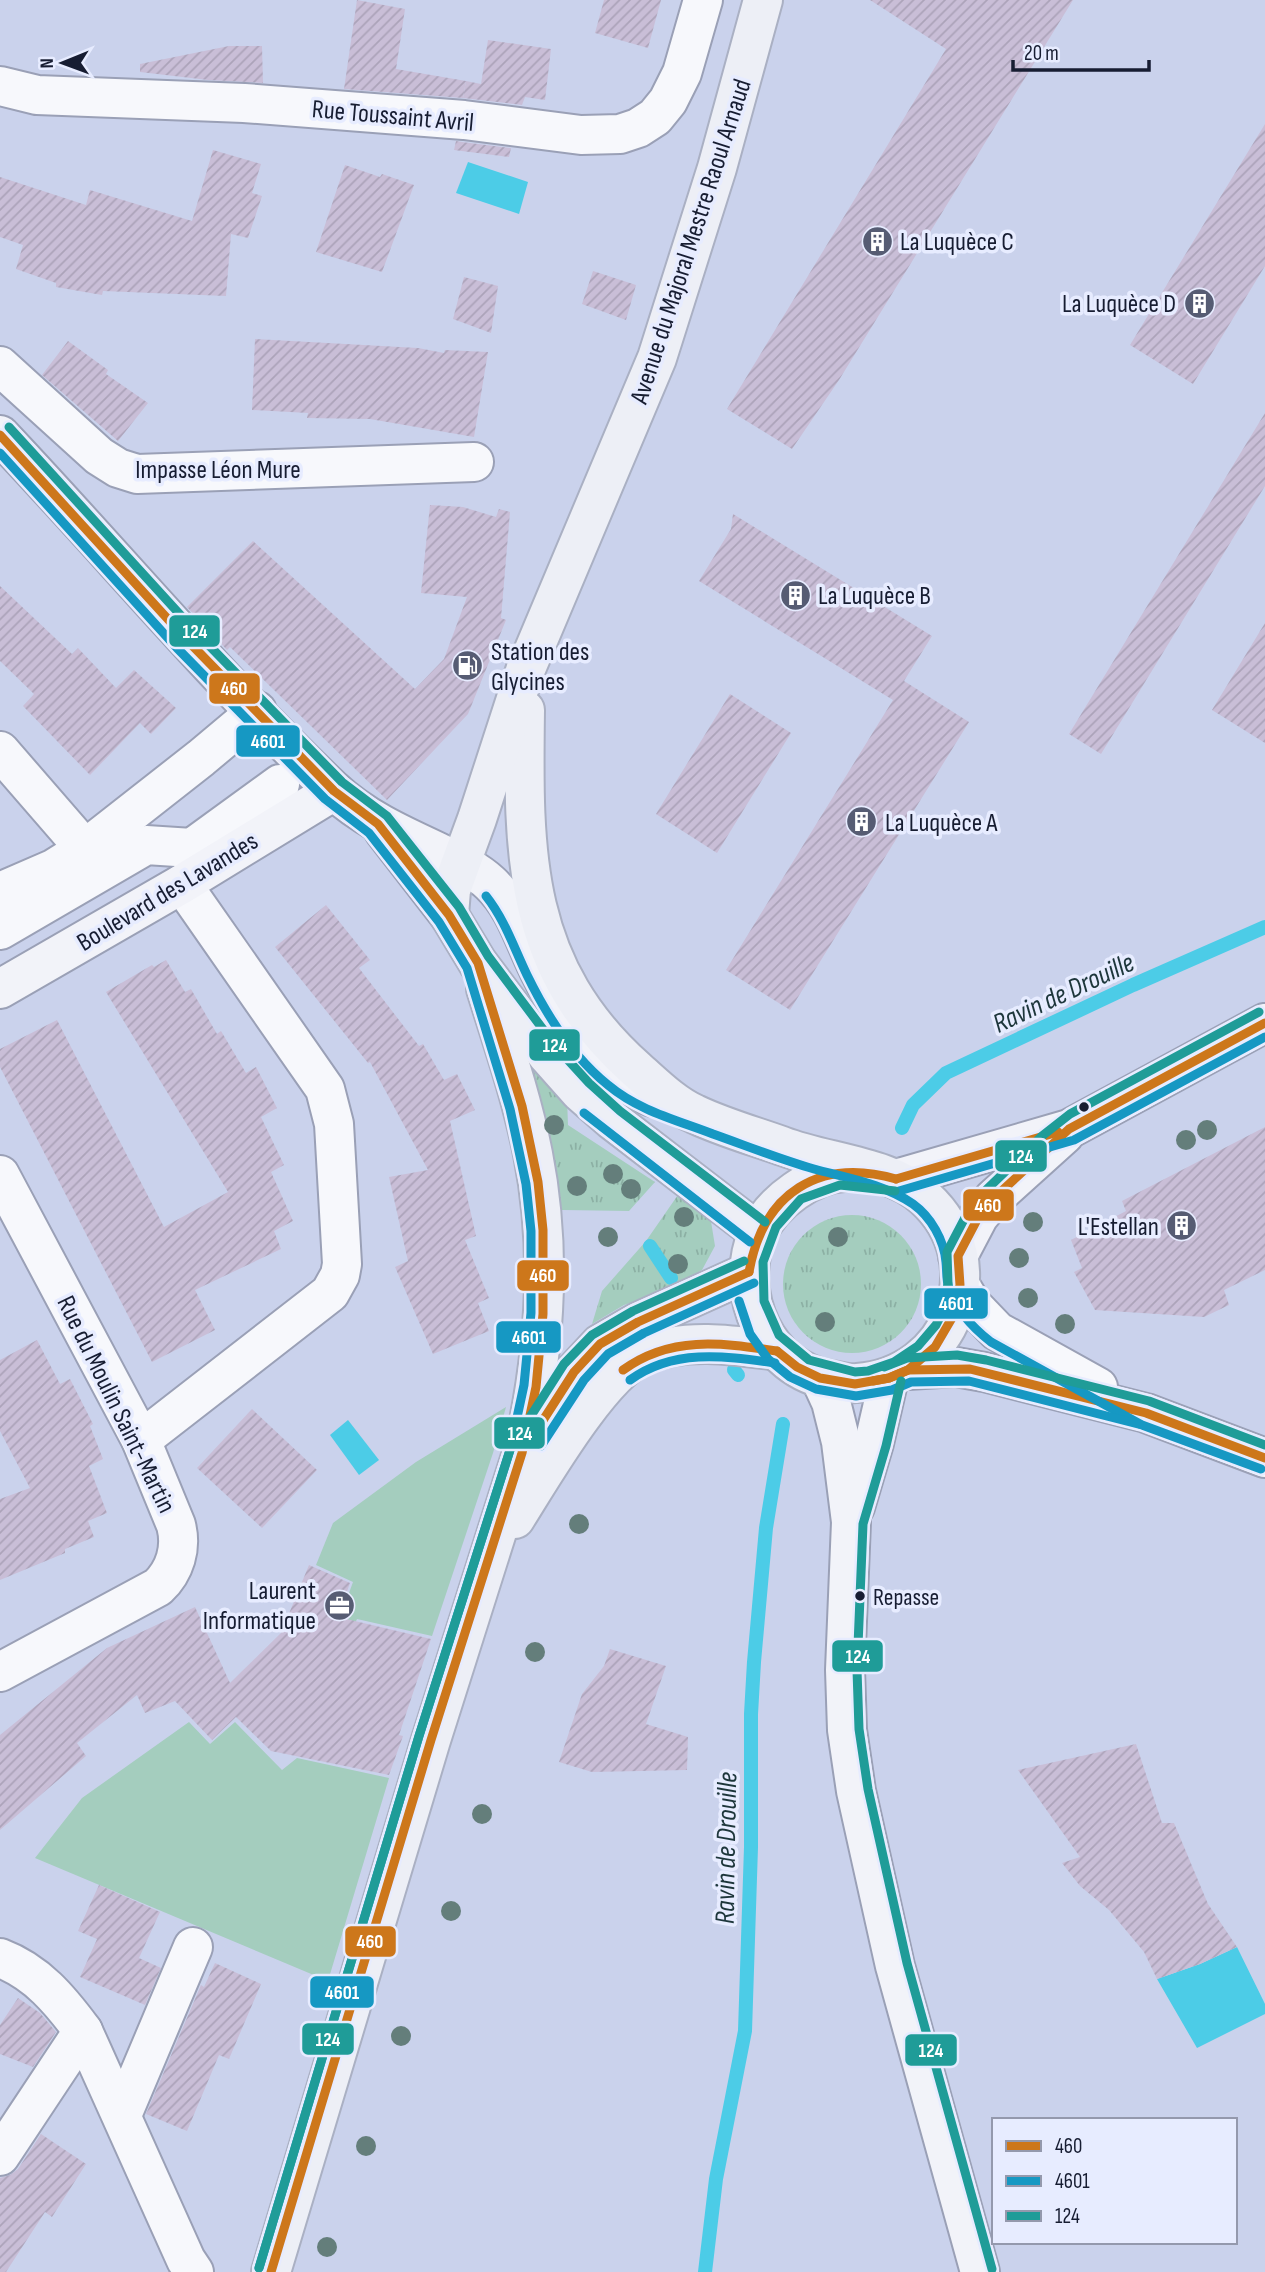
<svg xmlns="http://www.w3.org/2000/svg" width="1265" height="2272" viewBox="0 0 1265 2272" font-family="'Sofia Sans Condensed',sans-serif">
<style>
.grass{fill:url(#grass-tufts)}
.garden{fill:#a4cdbe}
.water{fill:#4ccce7}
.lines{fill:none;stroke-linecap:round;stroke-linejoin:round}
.stream{stroke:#4ccce7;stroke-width:14}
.building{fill:url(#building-hatch)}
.street-casing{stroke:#9aa0b6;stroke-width:42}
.secondary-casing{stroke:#9aa0b6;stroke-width:42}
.primary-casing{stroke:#aab0c3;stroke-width:42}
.street{stroke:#f7f8fc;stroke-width:38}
.secondary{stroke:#f2f3f9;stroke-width:38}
.primary{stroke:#edeff6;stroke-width:38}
.bus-1-casing{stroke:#e7ecff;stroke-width:14}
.bus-2-casing{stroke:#e7ecff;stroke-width:14}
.bus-3-casing{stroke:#e7ecff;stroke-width:14}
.bus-1{stroke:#cd771b;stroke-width:9}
.bus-2{stroke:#1698c3;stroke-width:9}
.bus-3{stroke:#1f9c98;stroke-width:9}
.tree{fill:#647e7b}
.bus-dot{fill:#171d32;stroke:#e7ecff;stroke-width:2.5}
.labels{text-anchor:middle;stroke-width:7;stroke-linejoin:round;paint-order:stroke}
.bus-label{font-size:24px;fill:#171d32;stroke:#e7ecff;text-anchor:start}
.street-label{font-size:26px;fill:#171d32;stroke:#e7ecff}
.poi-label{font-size:26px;fill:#171d32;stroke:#e7ecff;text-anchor:start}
.water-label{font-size:28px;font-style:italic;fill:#1d363b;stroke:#e7ecff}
.line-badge{stroke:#e7ecff;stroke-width:2.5}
.badge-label{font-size:19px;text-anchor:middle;font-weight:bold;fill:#fff}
</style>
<defs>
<pattern id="grass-tufts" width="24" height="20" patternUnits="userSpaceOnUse" patternTransform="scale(1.75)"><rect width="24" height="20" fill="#a4cdbe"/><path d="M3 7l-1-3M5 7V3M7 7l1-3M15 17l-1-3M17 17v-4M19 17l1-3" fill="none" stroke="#8cb0a4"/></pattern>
<pattern id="building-hatch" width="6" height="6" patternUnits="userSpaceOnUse" patternTransform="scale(1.75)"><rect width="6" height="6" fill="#c9bed7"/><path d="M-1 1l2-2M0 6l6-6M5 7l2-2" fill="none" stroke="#aca3b9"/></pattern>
</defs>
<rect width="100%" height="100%" fill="#cad2ec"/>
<g class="grass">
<polygon points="526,1051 567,1098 568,1125 655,1182 629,1211 562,1210 549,1142"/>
<polygon points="680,1192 710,1215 715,1246 702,1270 668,1290 624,1305 592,1324 602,1291 646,1241"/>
<circle cx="852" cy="1284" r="69"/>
</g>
<g class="garden">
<polygon points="506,1407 493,1453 432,1636 357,1619 353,1628 337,1626 353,1582 316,1565 333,1523 416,1462"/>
<polygon points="189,1722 210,1744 235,1722 282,1770 297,1758 389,1778 328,1981 35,1858 82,1798"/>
</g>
<g class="water">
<polygon points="468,162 528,182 519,214 456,193"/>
<polygon points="348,1420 379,1460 359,1475 330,1435"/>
<polygon points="1237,1947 1265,2004 1265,2014 1197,2048 1157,1979 1200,1964"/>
</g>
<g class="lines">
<g class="stream">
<polyline points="902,1128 913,1105 946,1073 1133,985 1265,927"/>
<polyline points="650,1246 671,1278"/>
<polyline points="734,1370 738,1375"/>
<polyline points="705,2272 716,2179 745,2031 751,1847 751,1714 754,1662 766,1528 783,1424"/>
</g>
</g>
<g class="building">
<polygon points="357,0 405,9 396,69 466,81 463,98 344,89"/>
<polygon points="604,0 661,0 648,48 595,33"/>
<polygon points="870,0 1073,0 839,380 792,449 727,409 946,49"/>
<polygon points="488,40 551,49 545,100 525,97 522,105 463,98 466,81 481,84"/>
<polygon points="229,46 262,46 263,83 208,80 140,72 140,64"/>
<polygon points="1265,124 1265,266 1193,384 1130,345"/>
<polygon points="456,141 462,142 511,148 509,157 454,150"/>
<polygon points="213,150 261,164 252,193 262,196 248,238 231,234 226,296 103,291 102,295 56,287 56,283 16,269 23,245 0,237 0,177 86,205 90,190 192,221"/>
<polygon points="345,165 380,177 382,174 414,185 382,272 316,252"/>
<polygon points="593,271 636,285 626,320 582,304"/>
<polygon points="464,277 498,286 491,333 453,319"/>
<polygon points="255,339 418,348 444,353 445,350 488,352 474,437 370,419 307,418 308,413 252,410"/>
<polygon points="68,341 108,370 106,374 148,403 118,441 42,375"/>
<polygon points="1265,413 1265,486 1101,754 1069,734"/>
<polygon points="430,505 463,507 496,517 499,509 510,512 501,618 506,620 468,714 387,800 230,647 227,650 187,607 253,541 415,689 444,659 467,597 421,593"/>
<polygon points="733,514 932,636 904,681 969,722 790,1010 726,970 893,700 699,581 731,529"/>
<polygon points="0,586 72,654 78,648 116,688 134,670 176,708 151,734 140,723 90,775 23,706 34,694 0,661"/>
<polygon points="1265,623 1265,743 1212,710"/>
<polygon points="730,694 791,733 717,853 656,814"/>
<polygon points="326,905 370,960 359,968 419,1046 423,1044 444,1080 457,1074 475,1110 450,1121 476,1236 465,1240 489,1298 478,1303 489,1331 433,1354 395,1267 408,1261 389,1177 428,1170 370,1062 368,1063 275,947"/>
<polygon points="166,960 185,992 191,989 217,1034 221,1031 246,1073 256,1067 277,1108 261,1117 284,1165 271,1172 293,1221 274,1231 281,1249 195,1290 215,1330 152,1362 0,1067 0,1049 57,1020 164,1227 228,1192 106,992 152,965 154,967"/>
<polygon points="1265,1127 1265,1270 1224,1290 1229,1305 1204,1317 1095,1310 1074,1272 1082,1268 1071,1240 1126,1211 1122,1201"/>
<polygon points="37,1340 60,1384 70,1379 93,1424 90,1426 103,1459 89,1466 107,1513 88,1521 94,1537 65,1549 65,1553 0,1580 0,1499 30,1488 0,1431 0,1360"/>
<polygon points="252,1409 317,1470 262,1528 197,1468"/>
<polygon points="309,1565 350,1583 338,1617 431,1639 399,1735 403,1736 389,1775 271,1751 236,1717 212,1740 175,1701 145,1713 137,1695 77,1743 86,1756 0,1830 0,1735 107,1648 195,1607 230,1683 281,1633"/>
<polygon points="610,1649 666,1666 646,1724 688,1737 687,1770 592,1772 559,1762 582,1694 604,1666"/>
<polygon points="1136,1744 1162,1823 1174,1823 1208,1904 1237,1947 1200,1964 1157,1979 1144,1952 1109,1910 1080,1886 1062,1863 1080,1857 1018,1770"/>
<polygon points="99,1885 160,1912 139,1958 161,1968 145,2005 80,1977 97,1939 78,1931"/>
<polygon points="215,1963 261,1984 229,2059 219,2055 187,2131 146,2114 201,1985 204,1987"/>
<polygon points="18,1998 40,2013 56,2032 33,2067 0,2054 0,2025"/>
<polygon points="41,2134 86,2164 52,2217 45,2212 6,2272 0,2272 0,2178 10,2175 18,2169"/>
</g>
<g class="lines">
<defs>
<g id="street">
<polyline points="0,86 37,95 244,103 464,120 581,135 620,134 638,128 655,117 668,101 682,73 703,0"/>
<polyline points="0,366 99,456 118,468 137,474 474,462"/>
<polyline points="0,751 85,849"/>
<polyline points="0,892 53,869 85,849 201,758 257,711"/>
<polyline points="0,930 146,845 192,848 280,784"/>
<path d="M0,1175L141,1440L176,1525C182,1548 175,1571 158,1587L0,1672"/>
<polyline points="960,1285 972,1305 997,1331 1098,1387"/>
<polyline points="908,1370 956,1367 984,1372 1146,1413 1265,1458"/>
<polyline points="141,1440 330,1293 340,1275 342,1264 334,1124 325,1089 182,884"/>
<path d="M0,1958C37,1972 60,2000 83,2031L186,2260L194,2272"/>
<polyline points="122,2115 193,1947"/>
<polyline points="0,2156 83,2031"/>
</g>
<g id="secondary">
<path d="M0,435C111,552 215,678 332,789C362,817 399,834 436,851C454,860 475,869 490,883C515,906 524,940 539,970C562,1018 601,1077 652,1097"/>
<polyline points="384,831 449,915"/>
<polyline points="0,989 182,884 334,791"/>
<polyline points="896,1179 1069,1129 1265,1023"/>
<polyline points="958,1256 979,1216 994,1198 1064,1135"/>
<polyline points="820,1378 831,1402 841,1442 851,1522 845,1670 847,1730 856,1791 895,1966 980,2272"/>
<polyline points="855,1507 874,1443 889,1378"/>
</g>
<g id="primary">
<path d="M525,710C523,853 521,967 637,1070C654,1085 674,1105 695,1114C722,1127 754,1136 782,1146C826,1163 891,1166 925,1198C996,1263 952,1377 857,1383C849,1384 839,1381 831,1380C766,1370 733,1293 757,1235C765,1217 779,1202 795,1191C809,1181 827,1173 844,1172C855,1171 866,1173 877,1174"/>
<path d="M486,989C503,1043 522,1098 533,1154C551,1246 546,1339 527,1431"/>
<polyline points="758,1232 612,1120 580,1092 548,1056 478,963 449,915 451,890 477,819 525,671 657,358 717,168 763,0"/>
<path d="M515,1519C541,1478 601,1373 644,1355C684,1337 735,1345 777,1351"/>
<polyline points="271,2272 431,1740 522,1453 574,1372 600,1344 638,1322 749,1272"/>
</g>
</defs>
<use href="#street" class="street-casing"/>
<use href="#secondary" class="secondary-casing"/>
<use href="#primary" class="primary-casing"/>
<use href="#street" class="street"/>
<use href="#secondary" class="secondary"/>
<use href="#primary" class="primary"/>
<defs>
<g id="bus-1">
<polyline points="0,435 186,639 334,791 378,824 449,915 478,963 522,1106 538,1182 543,1230 543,1314 536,1387 522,1453 431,1740 271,2272"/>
<polyline points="896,1179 1058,1132"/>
<path d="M749,1272C763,1193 819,1157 896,1179"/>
<polyline points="777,1351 797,1367 820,1378 855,1384 889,1378 908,1370 935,1347 952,1318 960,1285 958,1256 979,1216 994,1198 1069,1129 1265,1023"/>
<path d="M623,1370C671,1335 722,1343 777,1351"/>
<polyline points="873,1381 889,1378 908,1370 970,1369 1146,1413 1265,1458"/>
<polyline points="531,1439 574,1372 600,1344 638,1322 749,1272"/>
</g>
<g id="bus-2">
<polyline points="0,453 177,648 325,799 369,833 439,922 467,968 510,1109 526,1184 531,1231 531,1313 524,1385 510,1450 419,1736 259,2268"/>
<path d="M486,896C505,920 514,948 527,975C547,1016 573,1057 608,1085C639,1111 677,1120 713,1134C747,1146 779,1159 814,1169C847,1178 884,1184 913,1204C931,1217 944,1240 946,1262C947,1271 946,1280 949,1288C956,1310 973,1328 991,1342L1140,1424"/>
<polyline points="584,1113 750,1242"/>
<polyline points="899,1191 1074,1140 1265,1037"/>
<polyline points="739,1301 750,1334 768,1359 790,1377 816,1389 856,1396 892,1390 911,1382 969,1381 1142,1425 1261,1469"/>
<path d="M630,1380C674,1348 725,1356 775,1363"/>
<polyline points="541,1446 584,1380 608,1354 644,1333 754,1283"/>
</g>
<g id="bus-3">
<polyline points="9,427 195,631 342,782 387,816 459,907 488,956 557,1048 589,1083 620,1111 765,1222"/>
<polyline points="895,1191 840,1185 801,1199 776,1227 763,1262 764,1301 779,1335 809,1360 855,1372 868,1371 894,1362 918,1346 936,1325 942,1313 948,1284 947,1252 969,1210 984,1192 1042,1136 1070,1114 1259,1012"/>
<polyline points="884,1367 907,1358 957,1355 986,1360 1149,1401 1265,1445"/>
<polyline points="901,1381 886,1446 863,1524 857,1670 859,1729 868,1789 907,1963 992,2269"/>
<polyline points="259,2268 419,1736 511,1447 564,1364 592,1335 633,1311 744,1261"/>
</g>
</defs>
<use href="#bus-1" class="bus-1-casing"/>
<use href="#bus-2" class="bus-2-casing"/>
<use href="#bus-3" class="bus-3-casing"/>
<use href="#bus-1" class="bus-1"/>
<use href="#bus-2" class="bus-2"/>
<use href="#bus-3" class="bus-3"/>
</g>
<g class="tree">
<circle cx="554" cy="1125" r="10"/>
<circle cx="1207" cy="1130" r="10"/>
<circle cx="1186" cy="1140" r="10"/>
<circle cx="613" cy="1174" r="10"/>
<circle cx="577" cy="1186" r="10"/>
<circle cx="631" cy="1189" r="10"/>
<circle cx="684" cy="1217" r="10"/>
<circle cx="1033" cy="1222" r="10"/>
<circle cx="608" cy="1237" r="10"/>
<circle cx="838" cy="1237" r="10"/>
<circle cx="1019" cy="1258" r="10"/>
<circle cx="678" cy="1264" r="10"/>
<circle cx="1028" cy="1298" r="10"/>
<circle cx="825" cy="1322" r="10"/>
<circle cx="1065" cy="1324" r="10"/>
<circle cx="579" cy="1524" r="10"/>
<circle cx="535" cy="1652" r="10"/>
<circle cx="482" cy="1814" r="10"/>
<circle cx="451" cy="1911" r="10"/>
<circle cx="401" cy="2036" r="10"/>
<circle cx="366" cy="2146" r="10"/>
<circle cx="327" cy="2247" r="10"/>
</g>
<defs>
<symbol id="building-disc" viewBox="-11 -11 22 22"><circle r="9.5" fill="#565c73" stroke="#e7ecff"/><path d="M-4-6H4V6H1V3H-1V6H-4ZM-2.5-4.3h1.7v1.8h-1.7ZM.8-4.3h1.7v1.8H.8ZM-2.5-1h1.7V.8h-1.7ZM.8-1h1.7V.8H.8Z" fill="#fff"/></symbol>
<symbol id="fuel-disc" viewBox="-11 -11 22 22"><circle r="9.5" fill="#565c73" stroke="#e7ecff"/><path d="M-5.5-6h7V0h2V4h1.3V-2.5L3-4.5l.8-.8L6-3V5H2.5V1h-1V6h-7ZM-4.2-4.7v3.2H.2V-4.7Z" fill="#fff"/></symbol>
<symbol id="office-disc" viewBox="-11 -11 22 22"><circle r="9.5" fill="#565c73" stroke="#e7ecff"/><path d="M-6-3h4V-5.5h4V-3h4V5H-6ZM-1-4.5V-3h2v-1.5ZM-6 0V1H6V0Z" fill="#fff"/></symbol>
</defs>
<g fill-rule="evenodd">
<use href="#building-disc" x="860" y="224" width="35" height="35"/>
<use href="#building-disc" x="1182" y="286" width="35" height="35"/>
<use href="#building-disc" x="778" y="578" width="35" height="35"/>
<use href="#fuel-disc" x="450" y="648" width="35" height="35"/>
<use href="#building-disc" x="844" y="804" width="35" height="35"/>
<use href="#building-disc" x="1164" y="1208" width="35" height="35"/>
<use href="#office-disc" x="322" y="1588" width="35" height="35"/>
</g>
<g class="bus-dot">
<circle cx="1084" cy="1107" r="6"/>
<circle cx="860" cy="1596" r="6"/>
</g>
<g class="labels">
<g class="bus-label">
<text x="873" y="1605">Repasse</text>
</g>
<g class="street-label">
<text transform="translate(393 115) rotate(5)" y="9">Rue Toussaint Avril</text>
<text transform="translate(690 241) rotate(-72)" y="9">Avenue du Majoral Mestre Raoul Arnaud</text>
<text x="218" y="478">Impasse Léon Mure</text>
<text transform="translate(167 891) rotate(-31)" y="9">Boulevard des Lavandes</text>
<text transform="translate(117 1404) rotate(64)" y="9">Rue du Moulin Saint-Martin</text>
</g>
<g class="poi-label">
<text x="900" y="250">La Luquèce C</text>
<text x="1176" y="312" text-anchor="end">La Luquèce D</text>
<text x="818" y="604">La Luquèce B</text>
<text x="491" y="660">Station des<tspan x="491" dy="30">Glycines</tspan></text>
<text x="885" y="831">La Luquèce A</text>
<text x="1159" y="1235" text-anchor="end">L'Estellan</text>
<text x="316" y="1599" text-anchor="end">Laurent<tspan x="316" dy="30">Informatique</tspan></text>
</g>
<g class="water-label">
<text transform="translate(1063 992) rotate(-25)" y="10">Ravin de Drouille</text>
<text transform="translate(725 1848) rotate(-89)" y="10">Ravin de Drouille</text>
</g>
</g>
<g class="line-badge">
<rect x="168" y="614" width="53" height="34" rx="7" fill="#1f9c98"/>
<rect x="208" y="672" width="53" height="33" rx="7" fill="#cd771b"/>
<rect x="235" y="724" width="66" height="34" rx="7" fill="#1698c3"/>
<rect x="528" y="1028" width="53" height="34" rx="7" fill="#1f9c98"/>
<rect x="994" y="1139" width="54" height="34" rx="7" fill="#1f9c98"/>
<rect x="962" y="1188" width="53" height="34" rx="7" fill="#cd771b"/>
<rect x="516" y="1259" width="54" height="33" rx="7" fill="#cd771b"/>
<rect x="923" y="1287" width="66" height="33" rx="7" fill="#1698c3"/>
<rect x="495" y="1320" width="67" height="34" rx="7" fill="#1698c3"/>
<rect x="493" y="1416" width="53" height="34" rx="7" fill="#1f9c98"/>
<rect x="831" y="1639" width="53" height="34" rx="7" fill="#1f9c98"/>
<rect x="344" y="1925" width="53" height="33" rx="7" fill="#cd771b"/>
<rect x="309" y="1975" width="66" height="34" rx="7" fill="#1698c3"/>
<rect x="301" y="2022" width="54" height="34" rx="7" fill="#1f9c98"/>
<rect x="904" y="2033" width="54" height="34" rx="7" fill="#1f9c98"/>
</g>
<g class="badge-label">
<text x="195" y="638">124</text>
<text x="234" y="695">460</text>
<text x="268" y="748">4601</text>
<text x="555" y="1052">124</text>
<text x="1021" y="1163">124</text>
<text x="988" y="1212">460</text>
<text x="543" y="1282">460</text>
<text x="956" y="1310">4601</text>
<text x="529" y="1344">4601</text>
<text x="520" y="1440">124</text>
<text x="858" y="1663">124</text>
<text x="370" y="1948">460</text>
<text x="342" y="1999">4601</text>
<text x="328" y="2046">124</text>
<text x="931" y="2057">124</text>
</g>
<rect x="992" y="2118" width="245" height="126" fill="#e7ecff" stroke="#9499ad" stroke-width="2"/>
<rect x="1006" y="2141" width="35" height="10" fill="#cd771b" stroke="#9499ad" stroke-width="2"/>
<text x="1055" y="2153" font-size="21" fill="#171d32">460</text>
<rect x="1006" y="2176" width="35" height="10" fill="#1698c3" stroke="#9499ad" stroke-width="2"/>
<text x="1055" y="2188" font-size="21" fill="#171d32">4601</text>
<rect x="1006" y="2211" width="35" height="10" fill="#1f9c98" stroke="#9499ad" stroke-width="2"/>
<text x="1055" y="2223" font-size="21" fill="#171d32">124</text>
<g transform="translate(63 63) rotate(269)" stroke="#e7ecff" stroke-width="5" paint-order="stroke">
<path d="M0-5L12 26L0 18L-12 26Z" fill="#171d32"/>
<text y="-10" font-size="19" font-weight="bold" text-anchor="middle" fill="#171d32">N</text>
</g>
<path d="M1013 60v10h136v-10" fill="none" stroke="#171d32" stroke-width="3.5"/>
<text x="1024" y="60" font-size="21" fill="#171d32" stroke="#e7ecff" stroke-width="5" paint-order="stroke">20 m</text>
</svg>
